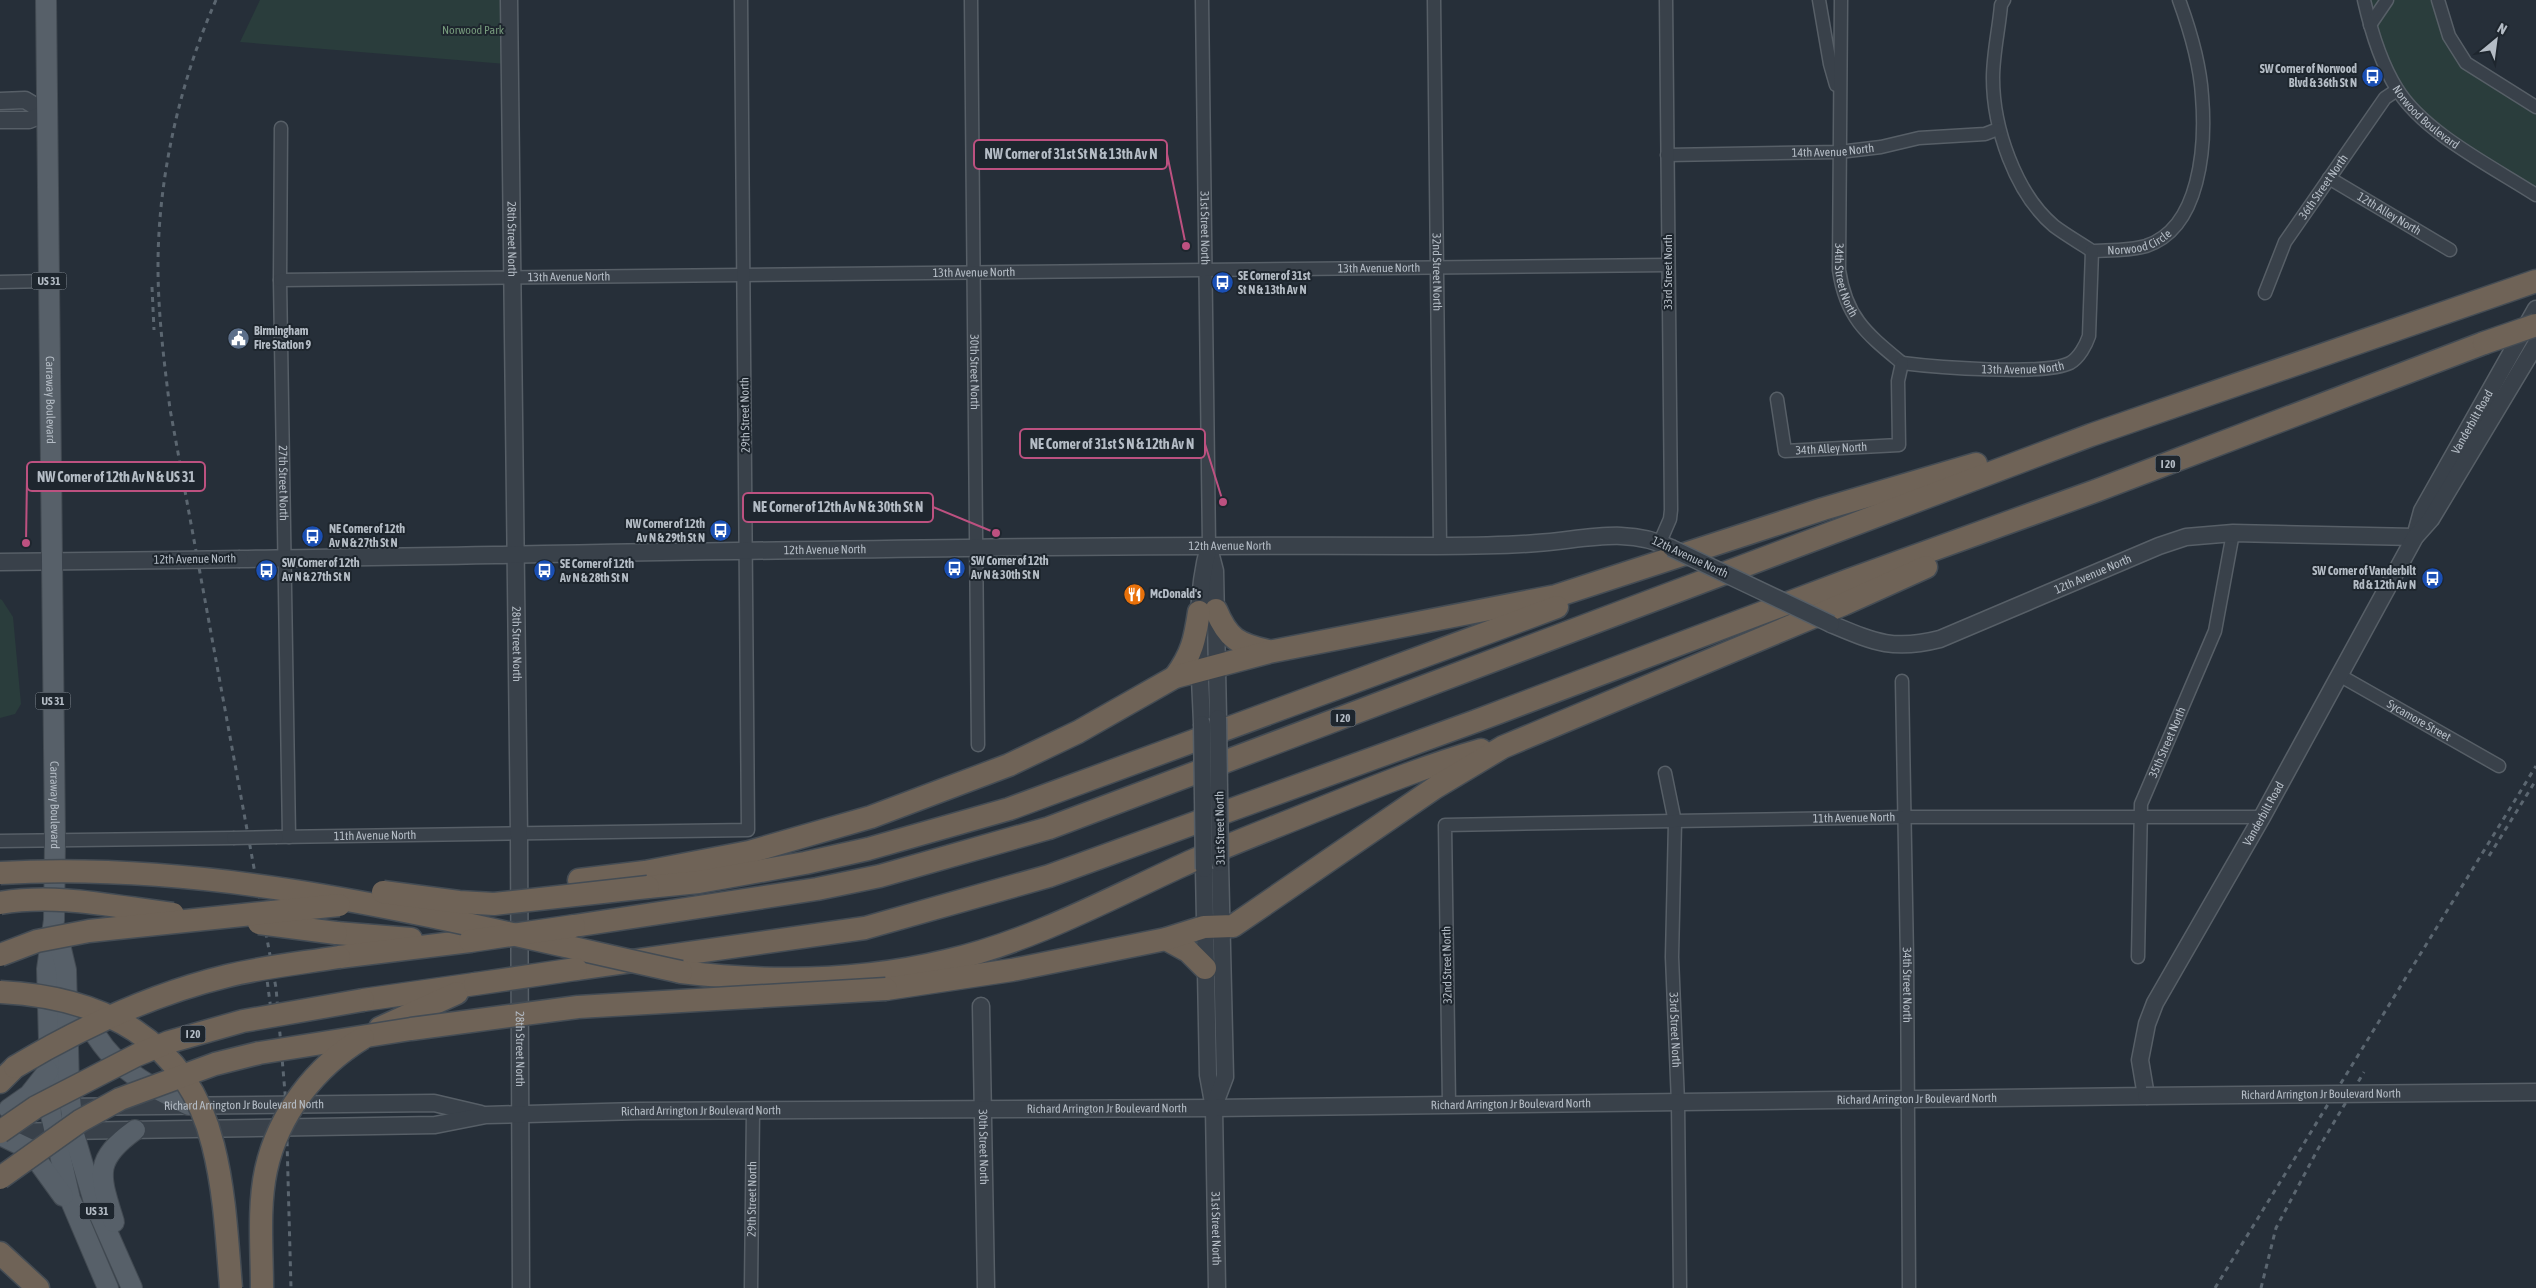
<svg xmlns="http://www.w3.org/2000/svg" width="2536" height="1288" viewBox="0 0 2536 1288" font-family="'Asap Condensed',sans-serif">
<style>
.green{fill:#2a3d3c}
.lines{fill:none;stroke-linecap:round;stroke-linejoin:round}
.minor-casing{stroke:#575f67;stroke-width:15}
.tertiary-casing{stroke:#575f67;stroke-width:19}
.primary-casing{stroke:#424a52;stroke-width:22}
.motorway-casing{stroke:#444c54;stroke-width:25}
.minor{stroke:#39414a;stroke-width:12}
.tertiary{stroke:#39414a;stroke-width:16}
.primary{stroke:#576069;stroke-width:20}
.motorway{stroke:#6f6357;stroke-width:22}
.rail{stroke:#5b6670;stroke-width:3;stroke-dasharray:5 5;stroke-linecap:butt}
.minor-bridge-casing{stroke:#575f67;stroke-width:15;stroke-linecap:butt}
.tertiary-bridge-casing{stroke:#575f67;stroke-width:19;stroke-linecap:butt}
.motorway-bridge-casing{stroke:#444c54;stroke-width:25;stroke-linecap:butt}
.minor-bridge{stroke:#39414a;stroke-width:12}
.tertiary-bridge{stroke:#39414a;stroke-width:16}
.motorway-bridge{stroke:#6f6357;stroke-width:22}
.labels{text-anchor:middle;stroke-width:4;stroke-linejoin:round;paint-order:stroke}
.shield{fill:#1e262e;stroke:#878f98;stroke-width:1}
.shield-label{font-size:11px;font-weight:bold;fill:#b4bcc5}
.park-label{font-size:12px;fill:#75987b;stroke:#1e262e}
.poi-label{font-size:12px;font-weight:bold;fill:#b4bcc5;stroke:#1e262e;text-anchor:start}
.street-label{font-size:12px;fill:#b4bcc5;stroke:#1e262e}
.leader{fill:none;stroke:#bd5180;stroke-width:2}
.callout-dot{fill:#bd5180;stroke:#1e262e;stroke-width:2}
.callout{fill:#1e262e;stroke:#bd5180;stroke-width:2}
.callout-label{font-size:14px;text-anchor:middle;font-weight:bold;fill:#b4bcc5}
</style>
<rect width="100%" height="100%" fill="#262f39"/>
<g class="green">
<polygon points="260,0 504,0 506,64 240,42"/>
<path d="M2369,0H2434L2443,37L2536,113V188C2493,160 2429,129 2402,86C2385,60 2378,30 2369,0Z"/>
<polygon points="0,599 2,600 13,617 21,704 15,714 0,718"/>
</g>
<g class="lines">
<defs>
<g id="minor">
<path id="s1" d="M971,0L978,745"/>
<path id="s2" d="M1202,0L1209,546"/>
<path id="s3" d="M1434,0L1440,546"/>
<polyline points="1819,0 1830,64 1836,85"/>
<path id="s4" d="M1841,0L1839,270C1846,318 1867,334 1902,363"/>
<path id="s5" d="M2004,0L2001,5C1999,29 1993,54 1993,78C1993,127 2015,193 2054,226C2066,235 2080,243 2092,251C2109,250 2129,251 2146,246C2201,228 2206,145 2202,96C2200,63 2190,30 2179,0"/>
<path id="s6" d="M2364,0C2371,31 2380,62 2397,89C2424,133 2493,167 2536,195"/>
<polyline points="2438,0 2449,36 2466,63 2536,107"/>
<polyline points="2370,25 2387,0"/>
<path id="s7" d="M281,128L280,280L289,837"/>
<path id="s8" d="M1667,155L1839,152L1881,147L1919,138L1985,134L1998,129"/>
<path id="s9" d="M2329,178L2450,250"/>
<path id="s10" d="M280,280L1668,265"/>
<polyline points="0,282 49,281"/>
<path id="s11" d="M2265,293L2285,242L2385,98L2397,90"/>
<path id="s12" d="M1902,363C1934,367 2044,376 2070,363C2079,358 2086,345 2089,336L2092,251"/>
<path id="s13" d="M1777,399L1785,451L1899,445L1898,381L1902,363"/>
<polyline points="1660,542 1670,519 1671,510 1666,0"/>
<path id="s14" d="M2339,675L2499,766"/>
<path id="s15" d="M1902,681L1907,958L1909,1288"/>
<path id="s16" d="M1665,773L1675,822L1672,957L1678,1103L1680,1288"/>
<path id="s17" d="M277,837L748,830L741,0"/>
<polyline points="0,841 233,838"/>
<path id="s18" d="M2138,957L2141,804L2215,631L2233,533"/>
<path id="s19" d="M1449,1104L1445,825L1903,817H2262"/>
<path id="s20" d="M751,1288L753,1111"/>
</g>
<g id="tertiary">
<path id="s21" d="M509,0L519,835L521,1288"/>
<polyline points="0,101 25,100 47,113"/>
<polyline points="0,120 29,120 47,113"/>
<path id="s22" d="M2416,533L2422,511L2536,309"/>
<polyline points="1209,548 1215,571 1218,718"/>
<path id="s23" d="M240,559C638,553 1037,544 1436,546C1469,546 1503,546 1537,543C1583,540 1628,526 1671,548"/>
<polyline points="0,562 177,560"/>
<path id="s24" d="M1831,624C1874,642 1893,651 1940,639L2159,546L2186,537L2233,533L2415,537"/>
<path d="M1202,724C1200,665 1193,603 1209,546"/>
<path id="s25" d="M1204,869L1208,1075L1214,1108L1217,1288"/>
<path id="s26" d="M981,1006L986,1288"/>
<polyline points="1214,1106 1225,1077 1220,863"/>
<path id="s27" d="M59,1107L434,1103L481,1114"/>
<path id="s28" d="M0,1132L435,1125L486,1115L640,1111L1214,1108L2146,1096L2140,1060L2147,1024L2155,1003L2262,817L2415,537L2431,519L2536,344"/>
</g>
<g id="primary">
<path id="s29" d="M46,0L55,841L54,920L47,969L51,1115L70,1199L108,1288"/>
<polyline points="57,932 66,970 69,1086 73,1131 94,1202 132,1288"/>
<path d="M83,1011C106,1064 140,1082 189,1105"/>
<polyline points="9,1109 29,1095 48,1071"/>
<polyline points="0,1135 29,1149 63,1196"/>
<path d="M114,1222C100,1176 92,1161 135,1130"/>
</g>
<g id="motorway">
<path d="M1216,610C1228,639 1238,644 1268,651"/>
<path d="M1175,677C1192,654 1195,639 1199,612"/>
<polyline points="579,880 645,872 749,852 871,817 1009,765 1078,732 1175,677 1269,652 1556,596 1823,509 1976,464"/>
<polyline points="648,887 699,882 805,863 868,849 1009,809 1557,607"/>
<polyline points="574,926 817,889 880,876 1049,828 2091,435 2536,281"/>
<polyline points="336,933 411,939"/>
<polyline points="1166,939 1188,951 1205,968"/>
<polyline points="339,957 470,941"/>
<polyline points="576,969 865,928 1049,876 1476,721 1849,580 2098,490 2484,343"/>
<path d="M681,972C770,983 858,982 946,961C1029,942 1105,901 1181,866C1222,847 1265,831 1307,814C1365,791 1421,767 1481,750"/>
<polyline points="886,989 1012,970 1166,939 1204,927 1233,926 1436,787 1503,747 1844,604 1926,567"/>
<polyline points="363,1000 475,984"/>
<polyline points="380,1028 457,993"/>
<polyline points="0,1082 15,1067"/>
<polyline points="0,1253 38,1288"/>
</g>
</defs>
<use href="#minor" class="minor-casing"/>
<use href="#tertiary" class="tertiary-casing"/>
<use href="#primary" class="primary-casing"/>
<use href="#motorway" class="motorway-casing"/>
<use href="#minor" class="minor"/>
<use href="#tertiary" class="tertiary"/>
<use href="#primary" class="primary"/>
<use href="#motorway" class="motorway"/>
<g class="rail">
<path d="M216,0C180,81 158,177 158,266C158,314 164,361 170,409L276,988L286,1104L291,1288"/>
<polyline points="152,287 154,330"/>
<polyline points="2489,856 2536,780"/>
<polyline points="266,972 271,1010"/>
<polyline points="2215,1288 2536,766"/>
<polyline points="2261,1288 2276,1228 2318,1149 2364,1072"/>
</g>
<defs>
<polyline id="minor-bridge" points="233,838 277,837"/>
<g id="tertiary-bridge">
<polyline points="1671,548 1831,624"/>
<polyline points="177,560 240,559"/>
<polyline points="1218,718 1220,863"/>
<polyline points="1202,724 1204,869"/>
<path id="s30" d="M2146,1096L2536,1092"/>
</g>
<g id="motorway-bridge">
<polyline points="2484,343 2536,325"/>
<path d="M0,873C234,860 455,923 681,972"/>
<polyline points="383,892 459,902 494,904 648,887"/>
<path d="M0,903C58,893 115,907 173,914"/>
<polyline points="259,923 336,933"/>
<polyline points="470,941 574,926"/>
<polyline points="0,955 37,941 89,931 339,905"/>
<polyline points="475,984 576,969"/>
<path d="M0,992C102,997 187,1039 213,1145C225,1192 227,1240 231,1288"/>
<path d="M15,1067C80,1028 153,994 227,976C263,967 302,963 339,957"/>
<polyline points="0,1132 36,1107 137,1055 169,1042 243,1021 363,1000"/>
<polyline points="0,1178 80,1121 120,1099 215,1064 259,1053 411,1029 578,1007 886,989"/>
<path d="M262,1288C262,1250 258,1207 266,1170C278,1115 315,1067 363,1038"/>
</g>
</defs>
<use href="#minor-bridge" class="minor-bridge-casing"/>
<use href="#tertiary-bridge" class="tertiary-bridge-casing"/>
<use href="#motorway-bridge" class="motorway-bridge-casing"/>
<use href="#minor-bridge" class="minor-bridge"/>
<use href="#tertiary-bridge" class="tertiary-bridge"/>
<use href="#motorway-bridge" class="motorway-bridge"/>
</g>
<defs>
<symbol id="bus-disc" viewBox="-11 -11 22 22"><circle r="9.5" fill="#1a4fb4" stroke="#1e262e"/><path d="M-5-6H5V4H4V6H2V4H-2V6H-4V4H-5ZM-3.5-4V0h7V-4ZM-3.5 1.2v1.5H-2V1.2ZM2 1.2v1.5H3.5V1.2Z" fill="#fff"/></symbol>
<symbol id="civic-disc" viewBox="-11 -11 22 22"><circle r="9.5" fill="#5c6f8a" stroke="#1e262e"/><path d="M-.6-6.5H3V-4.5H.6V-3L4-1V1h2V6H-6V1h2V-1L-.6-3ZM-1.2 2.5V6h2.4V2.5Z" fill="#fff"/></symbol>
<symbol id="restaurant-disc" viewBox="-11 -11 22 22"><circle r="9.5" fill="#e8710a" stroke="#1e262e"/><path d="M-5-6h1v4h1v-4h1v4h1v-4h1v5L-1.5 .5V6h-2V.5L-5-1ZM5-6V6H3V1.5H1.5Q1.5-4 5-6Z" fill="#fff"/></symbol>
</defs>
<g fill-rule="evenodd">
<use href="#bus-disc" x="2360" y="64" width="25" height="25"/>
<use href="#bus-disc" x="1210" y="270" width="25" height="25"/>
<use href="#civic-disc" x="226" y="326" width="25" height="25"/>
<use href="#bus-disc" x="708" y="518" width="25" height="25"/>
<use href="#bus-disc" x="300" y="524" width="25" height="25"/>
<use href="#bus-disc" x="942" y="556" width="25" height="25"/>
<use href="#bus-disc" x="254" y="558" width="25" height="25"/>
<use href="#bus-disc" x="532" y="558" width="25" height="25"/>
<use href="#bus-disc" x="2420" y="566" width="25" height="25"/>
<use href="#restaurant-disc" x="1122" y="582" width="25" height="25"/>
</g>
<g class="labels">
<g class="shield">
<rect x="31.5" y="272.5" width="35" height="17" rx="4"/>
<rect x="2155.5" y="455.5" width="25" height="17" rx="4"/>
<rect x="35.5" y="692.5" width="35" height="17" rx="4"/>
<rect x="1330.5" y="709.5" width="25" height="17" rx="4"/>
<rect x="180.5" y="1025.5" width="25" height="17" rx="4"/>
<rect x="79.5" y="1202.5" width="35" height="17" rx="4"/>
</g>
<g class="shield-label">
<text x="49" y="285">US 31</text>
<text x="2168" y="468">I 20</text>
<text x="53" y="705">US 31</text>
<text x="1343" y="722">I 20</text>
<text x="193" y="1038">I 20</text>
<text x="97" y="1215">US 31</text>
</g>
<g class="park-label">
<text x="473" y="34">Norwood Park</text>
</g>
<g class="poi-label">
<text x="2357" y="73" text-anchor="end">SW Corner of Norwood<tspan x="2357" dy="14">Blvd &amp; 36th St N</tspan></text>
<text x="1238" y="280">SE Corner of 31st<tspan x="1238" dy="14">St N &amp; 13th Av N</tspan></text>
<text x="254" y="335">Birmingham<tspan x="254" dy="14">Fire Station 9</tspan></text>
<text x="705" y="528" text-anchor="end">NW Corner of 12th<tspan x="705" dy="14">Av N &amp; 29th St N</tspan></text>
<text x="329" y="533">NE Corner of 12th<tspan x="329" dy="14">Av N &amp; 27th St N</tspan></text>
<text x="971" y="565">SW Corner of 12th<tspan x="971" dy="14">Av N &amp; 30th St N</tspan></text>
<text x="282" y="567">SW Corner of 12th<tspan x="282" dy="14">Av N &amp; 27th St N</tspan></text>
<text x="560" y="568">SE Corner of 12th<tspan x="560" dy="14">Av N &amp; 28th St N</tspan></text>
<text x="2416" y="575" text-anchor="end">SW Corner of Vanderbilt<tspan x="2416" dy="14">Rd &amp; 12th Av N</tspan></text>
<text x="1150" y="598">McDonald's</text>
</g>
<g class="street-label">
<text dy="4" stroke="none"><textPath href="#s6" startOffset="136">Norwood Boulevard</textPath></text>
<text dy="4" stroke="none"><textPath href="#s8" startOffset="166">14th Avenue North</textPath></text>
<text dy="4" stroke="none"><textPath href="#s11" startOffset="122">36th Street North</textPath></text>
<text dy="4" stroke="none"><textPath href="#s9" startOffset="70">12th Alley North</textPath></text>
<text dy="4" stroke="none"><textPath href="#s2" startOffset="228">31st Street North</textPath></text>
<text dy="4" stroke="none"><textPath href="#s21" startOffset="239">28th Street North</textPath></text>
<text dy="4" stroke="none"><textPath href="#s5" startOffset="338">Norwood Circle</textPath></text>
<text dy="4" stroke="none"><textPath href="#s10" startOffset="1099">13th Avenue North</textPath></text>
<text dy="4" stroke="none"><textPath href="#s10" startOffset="694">13th Avenue North</textPath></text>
<text transform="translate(1668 272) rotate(-90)" y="4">33rd Street North</text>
<text dy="4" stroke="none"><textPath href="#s3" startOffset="272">32nd Street North</textPath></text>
<text dy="4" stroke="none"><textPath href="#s10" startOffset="289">13th Avenue North</textPath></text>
<text dy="4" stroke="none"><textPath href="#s4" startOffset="281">34th Street North</textPath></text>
<text dy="4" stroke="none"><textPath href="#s12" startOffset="121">13th Avenue North</textPath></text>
<text dy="4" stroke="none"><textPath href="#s1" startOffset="372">30th Street North</textPath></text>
<text dy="4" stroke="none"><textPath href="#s29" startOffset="400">Carraway Boulevard</textPath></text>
<text transform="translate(745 415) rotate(-91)" y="4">29th Street North</text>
<text dy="4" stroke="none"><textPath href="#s22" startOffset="125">Vanderbilt Road</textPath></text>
<text dy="4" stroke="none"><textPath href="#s13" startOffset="99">34th Alley North</textPath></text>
<text dy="4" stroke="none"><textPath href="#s7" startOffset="355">27th Street North</textPath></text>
<text dy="4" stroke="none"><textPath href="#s23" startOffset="990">12th Avenue North</textPath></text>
<text dy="4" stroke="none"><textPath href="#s23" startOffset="585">12th Avenue North</textPath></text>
<text transform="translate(1690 557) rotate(25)" y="4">12th Avenue North</text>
<text transform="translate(195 559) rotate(-1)" y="4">12th Avenue North</text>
<text dy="4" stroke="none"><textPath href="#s24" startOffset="279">12th Avenue North</textPath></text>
<text dy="4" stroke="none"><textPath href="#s21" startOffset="644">28th Street North</textPath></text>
<text dy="4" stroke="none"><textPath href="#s14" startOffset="92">Sycamore Street</textPath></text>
<text dy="4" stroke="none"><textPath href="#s18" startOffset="220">35th Street North</textPath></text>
<text dy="4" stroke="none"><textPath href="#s29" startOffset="805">Carraway Boulevard</textPath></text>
<text dy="4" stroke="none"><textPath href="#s28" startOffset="2461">Vanderbilt Road</textPath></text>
<text dy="4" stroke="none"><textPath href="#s19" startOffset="688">11th Avenue North</textPath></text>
<text transform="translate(1220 828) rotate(-91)" y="4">31st Street North</text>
<text dy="4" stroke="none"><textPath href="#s17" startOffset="98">11th Avenue North</textPath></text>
<text transform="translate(1447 965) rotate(-91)" y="4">32nd Street North</text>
<text dy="4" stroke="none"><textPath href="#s15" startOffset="304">34th Street North</textPath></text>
<text dy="4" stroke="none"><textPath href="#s16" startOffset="258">33rd Street North</textPath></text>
<text dy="4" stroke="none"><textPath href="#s21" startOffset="1049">28th Street North</textPath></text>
<text dy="4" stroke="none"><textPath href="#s30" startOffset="175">Richard Arrington Jr Boulevard North</textPath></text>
<text dy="4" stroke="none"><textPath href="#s28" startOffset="1918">Richard Arrington Jr Boulevard North</textPath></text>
<text dy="4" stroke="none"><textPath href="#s27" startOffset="185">Richard Arrington Jr Boulevard North</textPath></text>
<text dy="4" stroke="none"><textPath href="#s28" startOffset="1512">Richard Arrington Jr Boulevard North</textPath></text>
<text dy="4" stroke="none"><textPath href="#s28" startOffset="1108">Richard Arrington Jr Boulevard North</textPath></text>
<text dy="4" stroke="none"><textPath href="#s28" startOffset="702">Richard Arrington Jr Boulevard North</textPath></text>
<text dy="4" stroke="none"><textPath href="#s26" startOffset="141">30th Street North</textPath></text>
<text dy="4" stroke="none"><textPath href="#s20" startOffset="89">29th Street North</textPath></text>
<text dy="4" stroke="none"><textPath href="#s25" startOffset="360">31st Street North</textPath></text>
</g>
</g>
<path class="leader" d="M1186 246L1167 154M1223 502L1205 444M26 543L27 477M996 533L933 507"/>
<g class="callout-dot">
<circle cx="1186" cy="246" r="5"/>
<circle cx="1223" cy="502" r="5"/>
<circle cx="26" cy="543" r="5"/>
<circle cx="996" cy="533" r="5"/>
</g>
<g class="callout">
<rect x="974" y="140" width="193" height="29" rx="5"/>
<rect x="1020" y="429" width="185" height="29" rx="5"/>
<rect x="27" y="462" width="178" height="29" rx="5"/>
<rect x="743" y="493" width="190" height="29" rx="5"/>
</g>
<g class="callout-label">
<text x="1071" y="159">NW Corner of 31st St N &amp; 13th Av N</text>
<text x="1112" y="449">NE Corner of 31st S N &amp; 12th Av N</text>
<text x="116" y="482">NW Corner of 12th Av N &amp; US 31</text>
<text x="838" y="512">NE Corner of 12th Av N &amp; 30th St N</text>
</g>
<g transform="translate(2496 40) rotate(29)" stroke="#1e262e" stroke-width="4" paint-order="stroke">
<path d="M0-4L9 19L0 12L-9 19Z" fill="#b4bcc5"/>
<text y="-8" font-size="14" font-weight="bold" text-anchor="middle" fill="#b4bcc5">N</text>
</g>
</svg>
